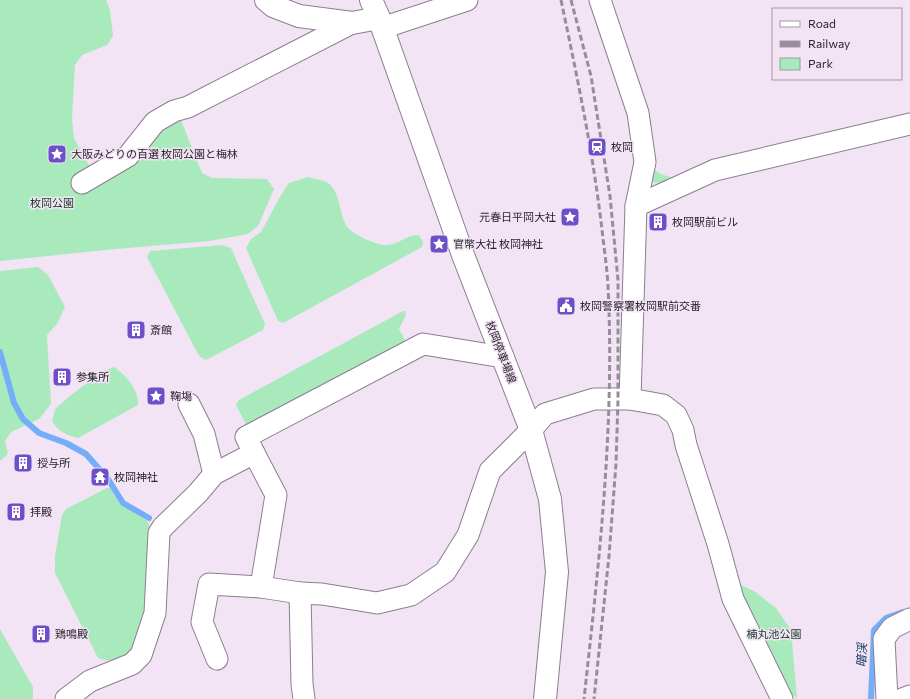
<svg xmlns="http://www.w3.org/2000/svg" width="910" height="699" viewBox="0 0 910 699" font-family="Commissioner,'Noto Sans JP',sans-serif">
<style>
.green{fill:#a9eabd}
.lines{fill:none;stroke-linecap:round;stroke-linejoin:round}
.stream{stroke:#74aef9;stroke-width:6}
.minor-casing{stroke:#8b7e8e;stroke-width:23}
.tertiary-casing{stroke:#8b7e8e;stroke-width:24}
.secondary-casing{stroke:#8b7e8e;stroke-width:24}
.minor{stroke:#fff;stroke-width:21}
.tertiary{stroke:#fff;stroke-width:22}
.secondary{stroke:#fff;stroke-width:22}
.rail{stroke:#978d9a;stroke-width:3;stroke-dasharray:6 3;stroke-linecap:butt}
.labels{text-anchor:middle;stroke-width:3;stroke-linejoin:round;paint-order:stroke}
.poi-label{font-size:11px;fill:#29242b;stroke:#f2e4f5;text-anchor:start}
.park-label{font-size:11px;fill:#143c24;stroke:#f2e4f5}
.street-label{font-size:11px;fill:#29242b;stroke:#f2e4f5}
.water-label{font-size:12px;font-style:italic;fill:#012a57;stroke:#f2e4f5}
</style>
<rect width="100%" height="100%" fill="#f2e4f5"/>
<g class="green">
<polygon points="0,0 106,0 110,10 113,36 107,45 82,55 75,65 72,120 74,138 89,165 99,179 159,125 179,115 202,173 212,178 267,179 274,189 258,226 248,234 210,241 105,250 0,261"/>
<path d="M650,164C656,173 662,175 672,177L664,182L655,183L651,180Z"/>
<path d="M308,177C314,179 321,179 326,182C341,189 339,217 348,228C354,235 375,244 384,245C396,247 406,234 419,235L423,242L422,247L283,323L278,321L246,248L251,239L261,232L281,195L289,183Z"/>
<polygon points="222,245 231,248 265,324 263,330 206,360 199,356 147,257 150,251"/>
<polygon points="38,267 48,275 65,307 57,324 47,335 51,404 39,419 11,432 5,441 8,454 0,461 0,271"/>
<polygon points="403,311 405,311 406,315 399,329 405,340 404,345 247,426 236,405 239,400"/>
<path d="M114,367C126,375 139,390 138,405L78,438C67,435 58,432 52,421L55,409L71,395L103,371Z"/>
<path d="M107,488H110L120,504L146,520L149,524L148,600L131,655C121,660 110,663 98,658L55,573V556L62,515L66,509Z"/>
<polygon points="736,583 754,591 776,608 791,630 797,698 783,688"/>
<polygon points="0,629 33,687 33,699 0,699"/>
</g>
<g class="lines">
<g class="stream">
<polyline points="0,352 14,403 23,419 39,433 66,443 86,454 108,479 123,503 149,518"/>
<polyline points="871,699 874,630 886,618 903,612"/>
</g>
<defs>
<g id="minor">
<polyline points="600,0 638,113 645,162 636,206 630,399"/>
<polyline points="382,28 467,0"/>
<polyline points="82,183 128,156 155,122 174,111 188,107 352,23"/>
<polyline points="636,206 715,170 910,124"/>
<polyline points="189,404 204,434 214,474"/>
<polyline points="254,453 276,495 261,587"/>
<polyline points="217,659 202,622 209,584 261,587 300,593"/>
<polyline points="66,699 90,681 132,664 141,655 155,613 159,533 163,527 198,493 214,474 254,453 246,437 423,344 503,357"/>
<polyline points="304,699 302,684 300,593 322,594 377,603 411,595 445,572 468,535 490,471 531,430 545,414 594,399 630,399 663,405 676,415 683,430 686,445 718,544 733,599 782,699"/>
<polyline points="887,699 884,639 892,628 910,619"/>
<polyline points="902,699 910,696"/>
</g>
<polyline id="tertiary" points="266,0 273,6 299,16 352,23 379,18 371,0"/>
<polyline id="secondary" points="379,18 463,255 531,430 550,499 557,572 545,699"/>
</defs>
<use href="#minor" class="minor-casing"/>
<use href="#tertiary" class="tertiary-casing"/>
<use href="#secondary" class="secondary-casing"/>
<use href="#minor" class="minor"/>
<use href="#tertiary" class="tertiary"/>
<use href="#secondary" class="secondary"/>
<g class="rail">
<path d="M561,0C577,76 593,152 602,230C604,248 607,267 608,286C615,424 599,562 584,699"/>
<polyline points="571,0 591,76 610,196 618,280 618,400 616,464 609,556 594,699"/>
</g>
</g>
<defs>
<symbol id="station-square" viewBox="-11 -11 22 22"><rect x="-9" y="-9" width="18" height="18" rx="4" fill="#6d4fc8" stroke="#f2e4f5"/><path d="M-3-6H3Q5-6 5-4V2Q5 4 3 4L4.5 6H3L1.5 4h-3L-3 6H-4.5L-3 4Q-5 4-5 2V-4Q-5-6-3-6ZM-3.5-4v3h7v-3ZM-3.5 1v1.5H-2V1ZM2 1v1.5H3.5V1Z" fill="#fff"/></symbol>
<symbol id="sight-square" viewBox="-11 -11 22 22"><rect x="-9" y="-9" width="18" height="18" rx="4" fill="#6d4fc8" stroke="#f2e4f5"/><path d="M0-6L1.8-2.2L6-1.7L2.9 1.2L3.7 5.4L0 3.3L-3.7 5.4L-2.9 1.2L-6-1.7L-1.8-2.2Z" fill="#fff"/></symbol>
<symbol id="building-square" viewBox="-11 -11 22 22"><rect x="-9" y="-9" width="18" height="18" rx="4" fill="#6d4fc8" stroke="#f2e4f5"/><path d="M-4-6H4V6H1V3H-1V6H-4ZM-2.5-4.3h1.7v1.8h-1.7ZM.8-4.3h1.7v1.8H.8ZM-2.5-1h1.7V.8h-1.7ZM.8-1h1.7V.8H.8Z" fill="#fff"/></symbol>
<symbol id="civic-square" viewBox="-11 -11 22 22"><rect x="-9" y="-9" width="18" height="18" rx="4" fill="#6d4fc8" stroke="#f2e4f5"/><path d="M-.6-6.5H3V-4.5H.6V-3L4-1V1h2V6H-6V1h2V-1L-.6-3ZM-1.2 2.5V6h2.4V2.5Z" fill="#fff"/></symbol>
<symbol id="temple-square" viewBox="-11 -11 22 22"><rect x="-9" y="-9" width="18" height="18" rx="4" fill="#6d4fc8" stroke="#f2e4f5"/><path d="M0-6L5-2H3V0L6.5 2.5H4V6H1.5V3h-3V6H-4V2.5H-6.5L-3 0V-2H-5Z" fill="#fff"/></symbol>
</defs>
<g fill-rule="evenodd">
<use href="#station-square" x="586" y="136" width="22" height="22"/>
<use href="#sight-square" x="46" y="143" width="22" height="22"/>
<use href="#sight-square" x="559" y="206" width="22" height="22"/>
<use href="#building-square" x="647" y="211" width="22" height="22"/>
<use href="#sight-square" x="428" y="233" width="22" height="22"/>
<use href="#civic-square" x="555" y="295" width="22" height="22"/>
<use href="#building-square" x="125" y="319" width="22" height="22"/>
<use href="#building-square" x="51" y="366" width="22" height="22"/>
<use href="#sight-square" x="145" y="385" width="22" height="22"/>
<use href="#building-square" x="12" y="452" width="22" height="22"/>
<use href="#temple-square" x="89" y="466" width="22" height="22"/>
<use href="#building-square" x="5" y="501" width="22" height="22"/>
<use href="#building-square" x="30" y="623" width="22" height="22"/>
</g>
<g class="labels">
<g class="poi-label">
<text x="611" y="151">枚岡</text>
<text x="71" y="158">大阪みどりの百選 枚岡公園と梅林</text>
<text x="556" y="221" text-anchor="end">元春日平岡大社</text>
<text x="672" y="226">枚岡駅前ビル</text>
<text x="453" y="248">官幣大社 枚岡神社</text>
<text x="580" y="310">枚岡警察署枚岡駅前交番</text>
<text x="150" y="334">斎館</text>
<text x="76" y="381">参集所</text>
<text x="170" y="400">鞠塲</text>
<text x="37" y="467">授与所</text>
<text x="114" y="481">枚岡神社</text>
<text x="30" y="516">拝殿</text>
<text x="55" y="638">鶏鳴殿</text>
</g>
<g class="park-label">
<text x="52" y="207">枚岡公園</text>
<text x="774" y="638">楠丸池公園</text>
</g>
<g class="street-label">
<text transform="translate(501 352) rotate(69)" y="4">枚岡停車場線</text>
</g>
<g class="water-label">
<text transform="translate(862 655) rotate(-88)" y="4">暗渓</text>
</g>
</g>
<rect x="772" y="8" width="130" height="72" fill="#f2e4f5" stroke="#a297a4"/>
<rect x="780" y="21" width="20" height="6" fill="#ffffff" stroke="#a297a4"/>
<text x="808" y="28" font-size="12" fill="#29242b">Road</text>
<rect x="780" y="41" width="20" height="6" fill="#978d9a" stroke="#a297a4"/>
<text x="808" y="48" font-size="12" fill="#29242b">Railway</text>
<rect x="780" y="58" width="20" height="12" fill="#a9eabd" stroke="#a297a4"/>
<text x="808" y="68" font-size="12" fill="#29242b">Park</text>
</svg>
